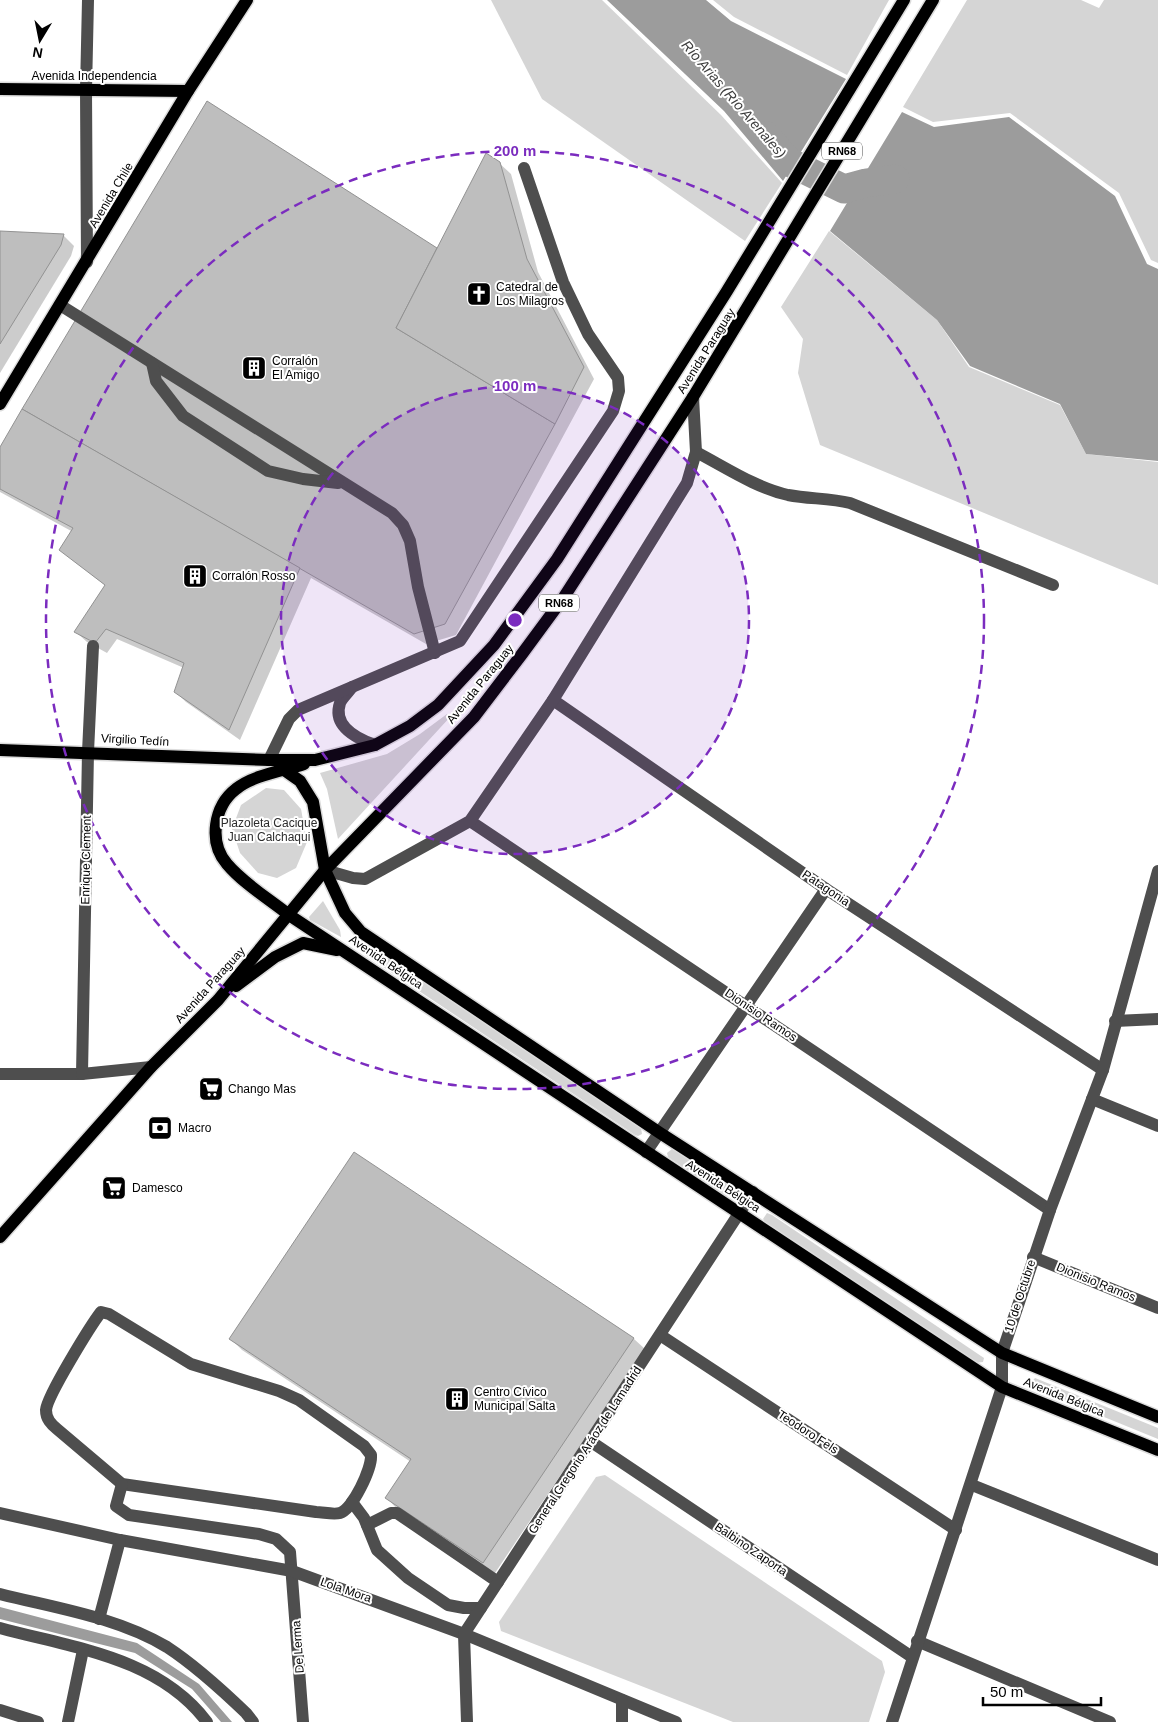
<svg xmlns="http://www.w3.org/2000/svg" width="1158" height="1722" viewBox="0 0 1158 1722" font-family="Arial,sans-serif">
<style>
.green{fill:#d5d5d5}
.water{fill:#9c9c9c}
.shadow{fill:#0003}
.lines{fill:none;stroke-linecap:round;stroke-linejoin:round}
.river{stroke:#9c9c9c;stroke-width:29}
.building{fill:#bebebe;stroke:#929292}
.major-casing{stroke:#dbdbdb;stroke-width:15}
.minor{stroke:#4e4e4e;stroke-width:12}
.major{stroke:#000;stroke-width:12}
.ring{fill:none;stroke:#7b2cbf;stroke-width:2.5;stroke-dasharray:9 6}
.labels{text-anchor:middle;stroke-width:4;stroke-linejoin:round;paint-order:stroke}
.shield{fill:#fff;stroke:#4c4c4c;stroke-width:1}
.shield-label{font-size:11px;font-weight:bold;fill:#000}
.street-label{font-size:12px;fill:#000;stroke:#fff}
.poi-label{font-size:12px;fill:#000;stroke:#fff;text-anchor:start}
.park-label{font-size:12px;fill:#2c2c2c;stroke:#fff}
.water-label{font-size:14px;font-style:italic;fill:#3d3d3d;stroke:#fff}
.centre{fill:#7b2cbf;stroke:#fff;stroke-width:2.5}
.ring-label{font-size:15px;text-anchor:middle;font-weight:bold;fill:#7b2cbf;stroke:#fff;stroke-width:4;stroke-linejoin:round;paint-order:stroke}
</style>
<rect width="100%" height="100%" fill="#fff"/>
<g class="green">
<polygon points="491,0 602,0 721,115 782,183 745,241 542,99"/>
<polygon points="713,0 889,0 847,75 734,17"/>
<polygon points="967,0 1081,0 1099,8 1104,0 1158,0 1158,263 1151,260 1119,193 1010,113 933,122 903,107"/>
<polygon points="829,231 937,320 969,367 1060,405 1086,454 1158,462 1158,585 820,445 798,373 803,339 781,307"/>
<polygon points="447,714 451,716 338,839 327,789 320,773 387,754 420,734"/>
<polygon points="266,788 284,790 301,809 307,842 296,868 277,878 258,873 240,853 232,829 241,805"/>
<polygon points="323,901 340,930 341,937 310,920 309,917"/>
<polygon points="367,948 377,951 641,1128 642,1134 638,1136 635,1135 365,955 364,950"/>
<polygon points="672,1149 733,1188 735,1193 734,1196 725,1196 668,1157 667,1153"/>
<polygon points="767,1213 772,1215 981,1356 984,1358 983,1362 975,1363 765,1222 763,1219"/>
<polygon points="1035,1378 1158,1428 1158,1439 1033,1388 1031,1383"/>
<polygon points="605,1475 882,1661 885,1672 869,1722 733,1722 501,1631 499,1622 596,1477"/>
</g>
<g class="water">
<polygon points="607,0 706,0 731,21 846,79 783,181 724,111"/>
<polygon points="902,112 934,127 1009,117 1115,196 1147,264 1158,269 1158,461 1086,454 1060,404 970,366 937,320 830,231"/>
<polygon points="0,1607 137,1643 199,1684 232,1722 221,1722 192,1689 135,1653 0,1619"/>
</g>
<g class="shadow">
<polygon points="207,103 438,249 499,163 511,174 538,272 594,379 456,635 426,644 311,578 240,740 186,702 175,691 184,668 117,639 107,653 87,642 76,632 106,586 60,550 73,532 0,492 0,451"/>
<polygon points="0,232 63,235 74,246 71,256 0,373"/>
<polygon points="355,1154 634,1339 645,1349 495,1573 397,1509 387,1498 411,1462 242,1350 231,1339"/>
</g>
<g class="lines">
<polyline class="river" points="766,136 789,162 844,189 866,183 895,179"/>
</g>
<g class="building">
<polygon points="207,101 437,248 396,328 555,424 445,624 414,634 22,409"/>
<polygon points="486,153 500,162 527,259 584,367 555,424 396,328"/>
<polygon points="0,231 64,234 61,245 0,344"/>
<polygon points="22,409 300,568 229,730 174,692 184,663 106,629 95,643 74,632 105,585 59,550 73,528 0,489 0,447"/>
<polygon points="354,1152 634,1338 483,1563 385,1498 411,1459 229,1339"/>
</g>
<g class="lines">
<defs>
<g id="major">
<polyline points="0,89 188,91"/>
<polyline points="0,404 188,91 247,0"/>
<polyline points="0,750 269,760 315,760 375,745 410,726 438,705 494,645 557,559 727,291 904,0"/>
<path d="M304,764C283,771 253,775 236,789C214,806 208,842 227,864C244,884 269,899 289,915L1002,1387L1158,1450"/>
<polyline points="280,767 300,781 313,802 325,870 345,913 361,932 660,1133 1002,1353 1158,1417"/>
<polyline points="236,986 275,957 303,943 337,950"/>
<polyline points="0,1237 151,1067 218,1000 325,870 474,717 522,654 564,597 693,397 933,0"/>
</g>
</defs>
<use href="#major" class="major-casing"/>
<g class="minor">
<polyline points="87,262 86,90 88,0"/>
<polyline points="60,305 392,513 403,525 410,541 418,587 435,653"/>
<polyline points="152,363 156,381 183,416 268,471 303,479 338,483"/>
<path d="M696,452C725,467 756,488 788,495C809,499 830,498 850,503L1053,585"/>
<path d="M352,687C349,692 342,698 340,703C332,727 358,739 375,745"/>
<polyline points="553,700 826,889 1103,1070"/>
<polyline points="269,760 289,719 298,710 460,641 613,411 619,391 618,378 588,334 563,282 524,168"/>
<polyline points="470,821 1050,1210"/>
<polyline points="325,870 353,878 365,879 470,821 553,700 687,483 696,452 693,397"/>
<polyline points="1115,1021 1158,1019"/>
<polyline points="0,1074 82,1074 151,1067"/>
<polyline points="82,1074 88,752 93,646"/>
<polyline points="1092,1099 1158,1126"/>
<polyline points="646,1152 826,889"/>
<polyline points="1033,1257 1158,1308"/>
<path d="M101,1312L109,1314L191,1364L279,1391L299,1400L364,1446L371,1455C372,1468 353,1509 340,1513C333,1515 323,1512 316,1512L122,1484L57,1429C51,1424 46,1419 46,1410C47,1396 91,1325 101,1312Z"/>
<polyline points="660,1335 956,1530"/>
<polyline points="590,1441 912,1657"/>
<polyline points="122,1484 116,1506 129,1515 259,1534 276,1539 290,1552 303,1722"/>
<polyline points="972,1485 1158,1560"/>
<polyline points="352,1502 364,1518 377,1550 408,1578 448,1605 464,1608 481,1608"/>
<polyline points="0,1513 120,1540 292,1571 464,1634 676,1722"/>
<polyline points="367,1525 391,1513 397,1513 498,1582"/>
<path d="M0,1594C55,1608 117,1617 167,1647C196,1666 221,1689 246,1713L253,1722"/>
<polyline points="99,1619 120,1540"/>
<path d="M0,1628C73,1648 158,1657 207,1722"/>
<polyline points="917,1641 1110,1722"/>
<polyline points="622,1700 622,1722"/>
<polyline points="0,1710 38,1722"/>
<polyline points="68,1722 83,1650"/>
<polyline points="467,1722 464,1634 753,1192"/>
<polyline points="892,1722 1002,1387 1002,1353 1050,1210 1103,1070 1158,871"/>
</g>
<use href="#major" class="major"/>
</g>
<circle cx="515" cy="620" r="234" fill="#7b2cbf" fill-opacity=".12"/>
<g class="ring">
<circle cx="515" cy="620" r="234"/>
<circle cx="515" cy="620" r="469"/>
</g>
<defs>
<symbol id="church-square" viewBox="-11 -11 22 22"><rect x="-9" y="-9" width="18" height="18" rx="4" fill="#000" stroke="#fff"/><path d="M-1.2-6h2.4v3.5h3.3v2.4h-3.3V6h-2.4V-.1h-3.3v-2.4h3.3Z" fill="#fff"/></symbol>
<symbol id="building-square" viewBox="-11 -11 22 22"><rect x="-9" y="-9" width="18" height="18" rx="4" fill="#000" stroke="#fff"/><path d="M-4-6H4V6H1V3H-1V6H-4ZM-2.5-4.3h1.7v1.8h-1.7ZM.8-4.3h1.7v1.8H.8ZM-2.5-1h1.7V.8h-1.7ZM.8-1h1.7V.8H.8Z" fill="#fff"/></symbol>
<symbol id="supermarket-square" viewBox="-11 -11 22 22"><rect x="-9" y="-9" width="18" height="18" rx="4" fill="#000" stroke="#fff"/><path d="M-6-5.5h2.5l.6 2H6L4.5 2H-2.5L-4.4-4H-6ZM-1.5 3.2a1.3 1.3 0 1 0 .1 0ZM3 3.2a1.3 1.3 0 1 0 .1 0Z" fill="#fff"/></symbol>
<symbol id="bank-square" viewBox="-11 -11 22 22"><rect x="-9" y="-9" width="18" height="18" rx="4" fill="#000" stroke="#fff"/><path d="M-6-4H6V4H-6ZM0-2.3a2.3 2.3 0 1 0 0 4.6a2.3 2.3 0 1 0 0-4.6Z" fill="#fff"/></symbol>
</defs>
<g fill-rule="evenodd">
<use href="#church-square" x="465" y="280" width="28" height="28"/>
<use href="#building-square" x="240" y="354" width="28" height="28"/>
<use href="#building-square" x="181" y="562" width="28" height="28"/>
<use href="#supermarket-square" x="197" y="1075" width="28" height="28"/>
<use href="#bank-square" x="146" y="1114" width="28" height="28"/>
<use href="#supermarket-square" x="100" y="1174" width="28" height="28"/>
<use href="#building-square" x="443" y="1385" width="28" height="28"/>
</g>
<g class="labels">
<g class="shield">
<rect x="822" y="142.5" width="40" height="17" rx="4"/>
<rect x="539" y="594.5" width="40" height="17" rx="4"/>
</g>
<g class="shield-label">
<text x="842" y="155">RN68</text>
<text x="559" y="607">RN68</text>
</g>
<g class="street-label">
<text x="94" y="80">Avenida Independencia</text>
<text transform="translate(111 195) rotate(-59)" y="4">Avenida Chile</text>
<text transform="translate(706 351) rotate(-58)" y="4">Avenida Paraguay</text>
<text transform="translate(480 684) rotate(-51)" y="4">Avenida Paraguay</text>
<text transform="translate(135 740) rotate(3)" y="4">Virgilio Tedín</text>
<text transform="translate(86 860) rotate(-89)" y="4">Enrique Clement</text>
<text transform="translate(826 888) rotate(34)" y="4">Patagonia</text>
<text transform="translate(386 962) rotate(34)" y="4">Avenida Bélgica</text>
<text transform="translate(210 985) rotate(-48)" y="4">Avenida Paraguay</text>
<text transform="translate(761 1015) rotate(34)" y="4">Dionisio Ramos</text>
<text transform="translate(723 1186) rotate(33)" y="4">Avenida Bélgica</text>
<text transform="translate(1096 1282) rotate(22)" y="4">Dionisio Ramos</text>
<text transform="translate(1020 1296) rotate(-72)" y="4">10 de Octubre</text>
<text transform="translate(1064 1397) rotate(22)" y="4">Avenida Bélgica</text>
<text transform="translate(808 1432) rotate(33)" y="4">Teodoro Fels</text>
<text transform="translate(585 1450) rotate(-57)" y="4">General Gregorio Aráoz de Lamadrid</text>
<text transform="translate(751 1549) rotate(34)" y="4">Balbino Zaporta</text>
<text transform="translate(346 1590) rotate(19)" y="4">Lola Mora</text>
<text transform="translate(298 1647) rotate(-94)" y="4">De Lerma</text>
</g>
<g class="poi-label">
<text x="496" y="291">Catedral de<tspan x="496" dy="14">Los Milagros</tspan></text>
<text x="272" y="365">Corralón<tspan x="272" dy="14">El Amigo</tspan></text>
<text x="212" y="580">Corralón Rosso</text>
<text x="228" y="1093">Chango Mas</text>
<text x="178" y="1132">Macro</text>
<text x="132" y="1192">Damesco</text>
<text x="474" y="1396">Centro Cívico<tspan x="474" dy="14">Municipal Salta</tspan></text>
</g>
<g class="park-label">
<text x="269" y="827">Plazoleta Cacique<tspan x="269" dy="14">Juan Calchaqui</tspan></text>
</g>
<g class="water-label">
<text transform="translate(734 99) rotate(49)" y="5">Río Arias (Río Arenales)</text>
</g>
</g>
<circle cx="515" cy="620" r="8" class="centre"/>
<g class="ring-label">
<text x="515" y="156">200 m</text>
<text x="515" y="391">100 m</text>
</g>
<g transform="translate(40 40) rotate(190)" stroke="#ffffff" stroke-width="4" paint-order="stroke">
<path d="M0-4L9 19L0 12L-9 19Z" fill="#000000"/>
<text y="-8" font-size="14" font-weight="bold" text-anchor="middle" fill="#000000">N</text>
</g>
<path d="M983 1697v8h118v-8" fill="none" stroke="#000000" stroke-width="2.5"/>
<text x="990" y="1697" font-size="15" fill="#000000" stroke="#ffffff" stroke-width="4" paint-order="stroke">50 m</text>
</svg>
